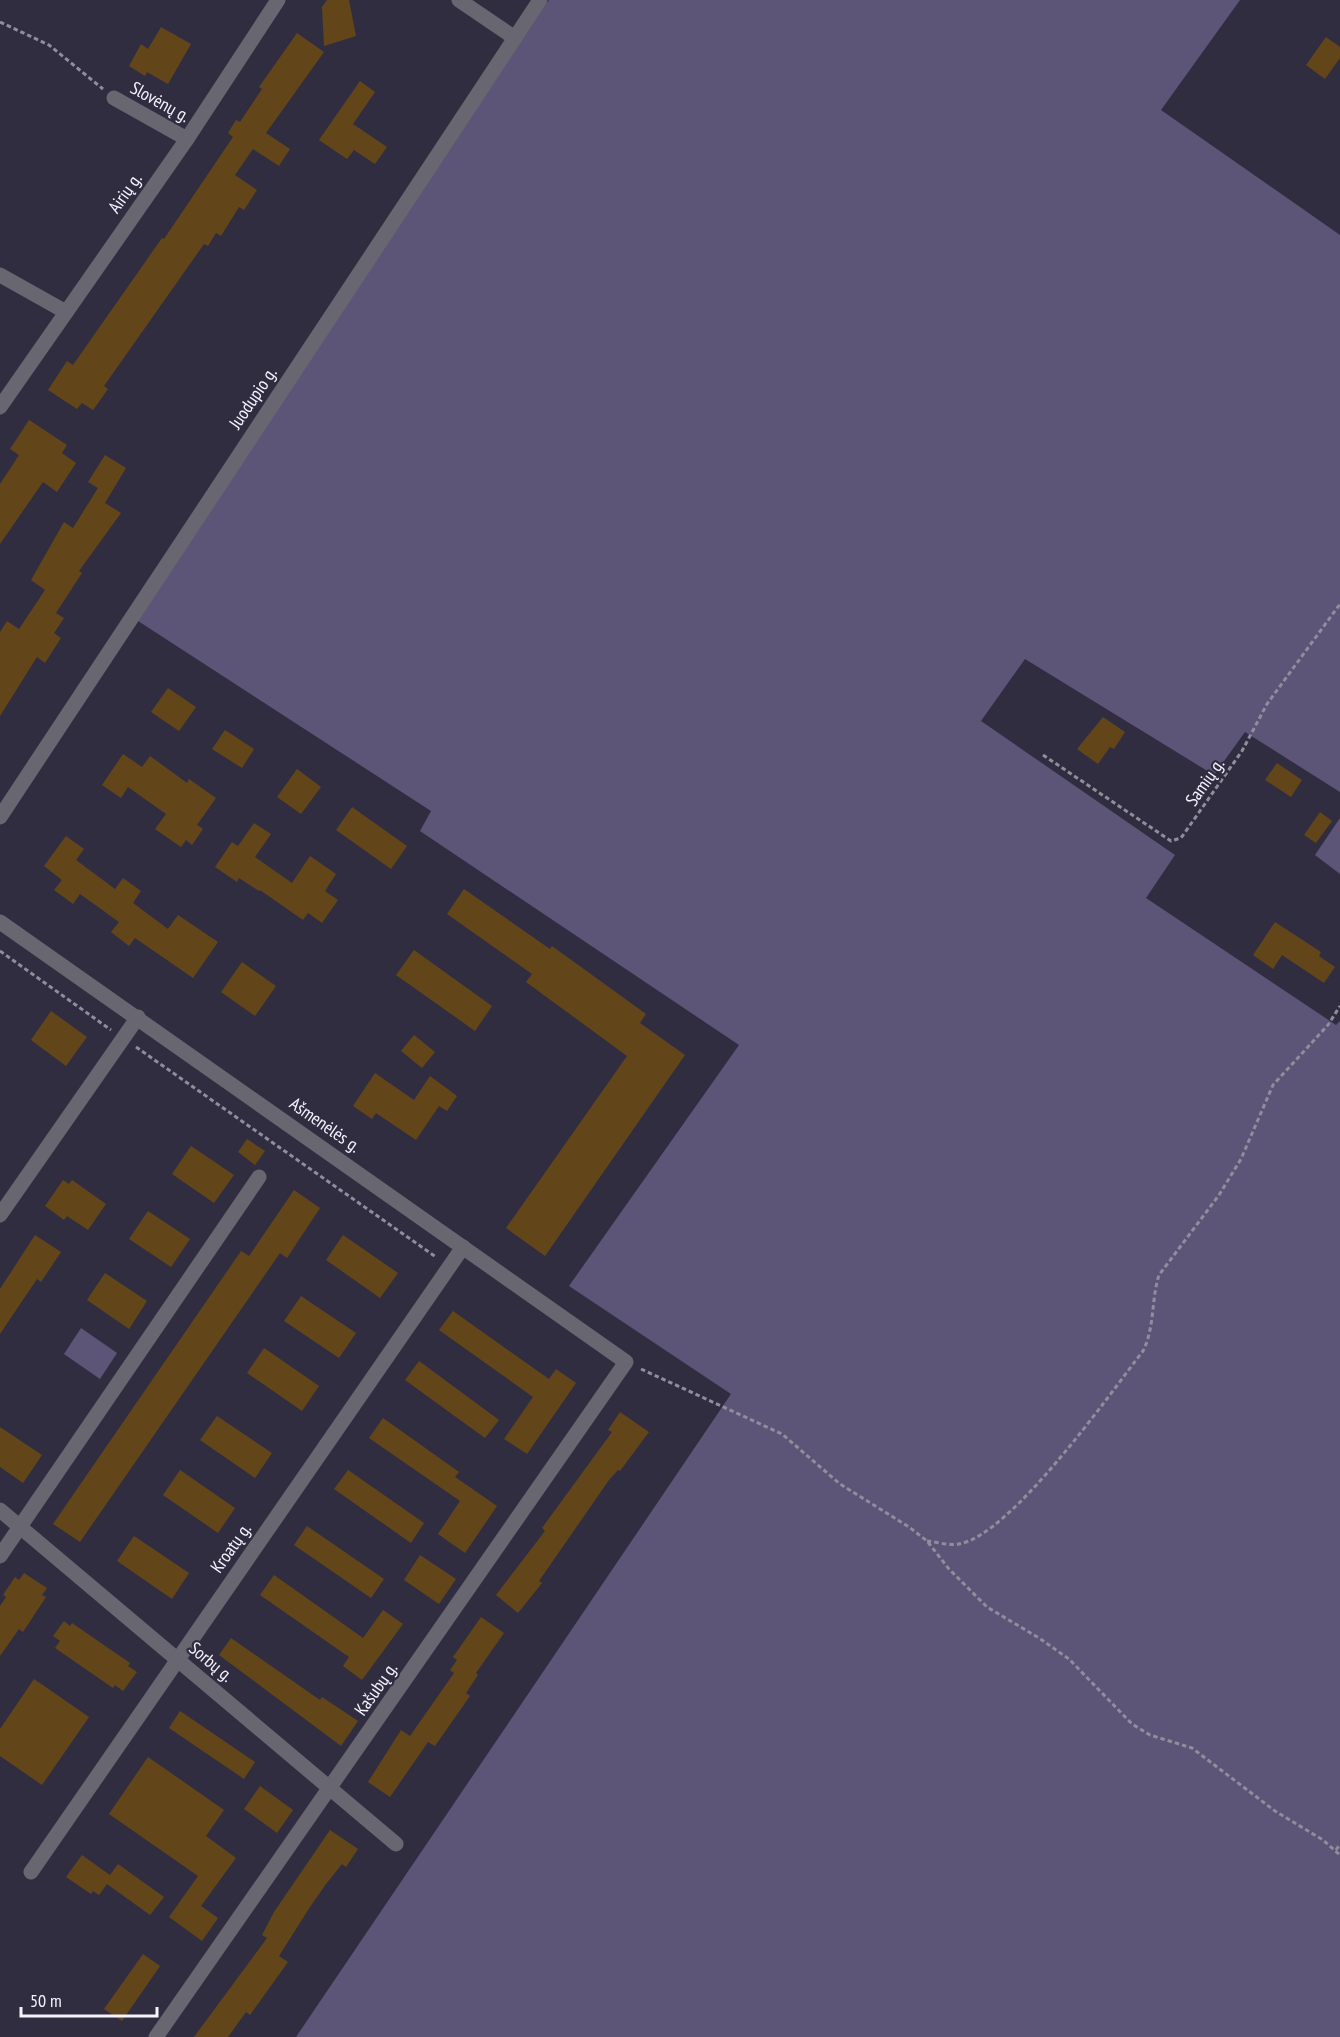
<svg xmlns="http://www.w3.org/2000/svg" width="1340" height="2037" viewBox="0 0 1340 2037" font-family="'PT Sans Narrow',sans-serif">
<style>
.green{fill:#5c5578}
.building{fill:#62461a}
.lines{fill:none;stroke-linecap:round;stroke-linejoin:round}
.path{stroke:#908d9d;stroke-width:3;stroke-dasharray:4.5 3;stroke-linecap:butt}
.street{stroke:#686670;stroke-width:15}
.labels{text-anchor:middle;stroke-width:4.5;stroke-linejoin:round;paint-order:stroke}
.street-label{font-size:18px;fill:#f5f3fe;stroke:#312d41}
</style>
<rect width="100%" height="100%" fill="#312d41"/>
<g class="green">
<polygon points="549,0 1240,0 1161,110 1340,235 1340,792 1245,732 1214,775 1025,659 981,721 1175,855 1146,898 1336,1025 1340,1021 1340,2037 296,2037 731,1394 569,1286 739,1045 420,831 431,811 135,619"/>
<polygon points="1340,818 1340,874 1315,855"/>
<polygon points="81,1328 117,1353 100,1379 64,1354"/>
</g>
<g class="building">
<polygon points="327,0 349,0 356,36 324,46 322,7"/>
<polygon points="161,27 191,44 168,84 147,72 145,76 129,66 141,44 148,49"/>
<polygon points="297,33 324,52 266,133 290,149 279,166 253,149 235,175 257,190 244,210 239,207 221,236 216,233 208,246 204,244 104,386 108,389 93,410 82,403 77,409 48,390 67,361 73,365 162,238 164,239 233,137 228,133 236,120 240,122 262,89 259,87"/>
<polygon points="1326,37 1340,47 1340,58 1325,79 1306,65"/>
<polygon points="360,81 375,92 353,124 387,147 375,164 354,150 347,159 319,140"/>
<polygon points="29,420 67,445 62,453 76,463 57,492 43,482 0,544 0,484 19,455 10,449"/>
<polygon points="105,455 126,468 105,503 121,513 79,571 82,573 56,613 64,618 54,633 61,638 45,663 37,657 0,716 0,632 7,621 19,629 45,590 31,580 64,522 73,528 98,488 88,482"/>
<polygon points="168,688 196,707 179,731 151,712"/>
<polygon points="1103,717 1125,732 1114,749 1110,747 1098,764 1077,749"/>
<polygon points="225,730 254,749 242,768 212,749"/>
<polygon points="123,754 142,767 150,756 187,783 189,779 216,798 197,825 203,829 192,845 186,840 181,847 155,829 166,814 128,787 121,798 102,785"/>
<polygon points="1277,763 1302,780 1291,797 1265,780"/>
<polygon points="297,769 321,787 301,814 277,797"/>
<polygon points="352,807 407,846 391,869 336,830"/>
<polygon points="1320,812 1332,821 1316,843 1304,835"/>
<polygon points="254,823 271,834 255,857 292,883 310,856 336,874 325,891 338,900 322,923 308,913 303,920 260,890 259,891 239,878 237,882 215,867 232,842 238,846"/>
<polygon points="66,836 84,849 76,860 115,889 123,878 141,891 133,903 168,929 178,915 218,942 193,978 135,938 129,946 111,932 119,922 80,894 73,904 54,890 62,880 44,866"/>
<polygon points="464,889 550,949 552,946 646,1014 640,1023 685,1055 545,1256 506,1228 627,1056 526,982 532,974 447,914"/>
<polygon points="1275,922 1321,952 1319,956 1335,967 1324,983 1282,955 1273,969 1253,955"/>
<polygon points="414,950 492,1006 475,1031 396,975"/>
<polygon points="242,962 276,986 255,1016 221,992"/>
<polygon points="51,1011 87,1037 66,1066 31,1040"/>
<polygon points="414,1035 435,1052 422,1068 401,1051"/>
<polygon points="375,1073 414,1100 430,1076 457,1096 447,1111 439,1106 416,1140 376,1113 372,1119 353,1106"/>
<polygon points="247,1139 265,1151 255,1165 238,1152"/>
<polygon points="191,1146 234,1175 214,1203 172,1174"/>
<polygon points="63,1180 69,1184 72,1180 106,1204 88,1230 67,1216 64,1220 45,1206"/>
<polygon points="294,1190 320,1208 287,1258 280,1253 80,1542 53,1524 241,1251 249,1256"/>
<polygon points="148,1211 190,1239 171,1267 129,1239"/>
<polygon points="35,1235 61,1252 41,1282 37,1279 0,1334 0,1289"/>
<polygon points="343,1235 398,1273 380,1298 326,1260"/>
<polygon points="105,1273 147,1301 129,1329 87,1300"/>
<polygon points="301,1296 356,1333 339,1358 284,1321"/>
<polygon points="453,1311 549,1379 556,1369 576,1383 527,1454 504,1439 533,1397 439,1330"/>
<polygon points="264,1348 319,1386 302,1411 247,1373"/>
<polygon points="419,1361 499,1420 485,1438 405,1380"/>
<polygon points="620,1412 649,1432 620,1471 618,1470 609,1480 539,1581 542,1583 518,1613 496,1595 545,1531 542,1528 612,1432 608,1430"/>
<polygon points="217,1416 272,1453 255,1478 200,1440"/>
<polygon points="383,1418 459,1472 455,1477 497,1506 465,1553 438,1534 460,1501 369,1438"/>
<polygon points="0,1427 42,1455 23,1483 0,1467"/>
<polygon points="180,1470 235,1508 218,1533 163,1495"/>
<polygon points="348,1470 424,1523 411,1543 334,1489"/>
<polygon points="307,1526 384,1579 371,1598 294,1545"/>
<polygon points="134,1536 189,1573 172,1599 117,1561"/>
<polygon points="420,1555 456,1579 439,1604 404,1580"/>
<polygon points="24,1573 47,1588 42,1595 46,1597 23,1632 19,1629 0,1656 0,1606 6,1597 3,1595 15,1577 19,1580"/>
<polygon points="274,1575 363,1638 383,1610 403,1624 362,1680 343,1666 349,1657 260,1595"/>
<polygon points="481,1617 504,1633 476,1673 478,1675 466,1693 470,1696 435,1746 428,1742 390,1797 368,1782 401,1730 410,1736 454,1673 450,1670 457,1660 453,1657"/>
<polygon points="64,1621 70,1626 72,1623 130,1663 128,1666 137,1672 123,1691 115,1685 113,1688 55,1648 60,1641 53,1636"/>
<polygon points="231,1638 320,1700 322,1697 358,1721 341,1746 219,1655"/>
<polygon points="34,1679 89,1717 42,1785 0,1756 0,1729"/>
<polygon points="180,1711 255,1762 244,1779 169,1728"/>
<polygon points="148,1757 224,1810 206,1836 236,1858 201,1906 218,1918 202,1941 169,1917 198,1876 109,1814"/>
<polygon points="260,1786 293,1810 277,1833 244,1809"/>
<polygon points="330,1830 358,1849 346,1867 342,1864 326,1884 310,1907 279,1956 288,1962 250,2015 246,2012 228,2037 194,2037 267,1938 262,1935 274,1912"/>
<polygon points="82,1855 110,1875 118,1864 164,1897 150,1915 107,1884 99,1895 93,1891 91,1894 66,1877"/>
<polygon points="143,1954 160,1966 122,2021 104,2009"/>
</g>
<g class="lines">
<g class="path">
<polyline points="0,22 49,45 103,89"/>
<polyline points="1043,755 1171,841 1181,838 1242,751 1267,704 1340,604"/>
<polyline points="0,951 111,1030"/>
<polyline points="136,1047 436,1257"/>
<polyline points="641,1369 782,1434 840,1484 909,1527 927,1541 949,1569 987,1607 1039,1638 1069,1659 1132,1724 1150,1735 1192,1748 1275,1811 1323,1840 1340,1855"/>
<path d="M927,1541C937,1542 950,1546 959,1544C1011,1535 1109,1395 1143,1351C1155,1327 1151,1300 1159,1275L1219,1195L1241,1159L1273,1085L1328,1025L1340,1006"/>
<polyline points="1336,1850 1340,1844"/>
</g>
<g class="street">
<polyline points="459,0 515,38"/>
<polyline points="114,98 187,139"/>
<polyline points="0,275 66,312"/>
<polyline points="0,407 187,139 278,0"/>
<polyline points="0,817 540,0"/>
<polyline points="0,922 626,1362 156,2037"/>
<polyline points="0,1215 138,1017"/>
<polyline points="0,1510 396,1844"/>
<polyline points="0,1556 259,1177"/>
<polyline points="31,1872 463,1247"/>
</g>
</g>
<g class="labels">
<g class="street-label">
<text transform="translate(160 102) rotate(29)" y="6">Slovėnų g.</text>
<text transform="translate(125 193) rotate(-55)" y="6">Airių g.</text>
<text transform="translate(253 398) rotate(-56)" y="6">Juodupio g.</text>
<text transform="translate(1205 782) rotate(-55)" y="6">Samių g.</text>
<text transform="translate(325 1125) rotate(35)" y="6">Ašmenėlės g.</text>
<text transform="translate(231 1548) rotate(-55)" y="6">Kroatų g.</text>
<text transform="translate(211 1662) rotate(40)" y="6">Sorbų g.</text>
<text transform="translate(376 1689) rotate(-55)" y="6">Kašubų g.</text>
</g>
</g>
<path d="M21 2007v9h136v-9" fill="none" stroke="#f5f3fe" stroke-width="3"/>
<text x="30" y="2007" font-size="18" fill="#f5f3fe" stroke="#312d41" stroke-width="4.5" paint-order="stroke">50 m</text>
</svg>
